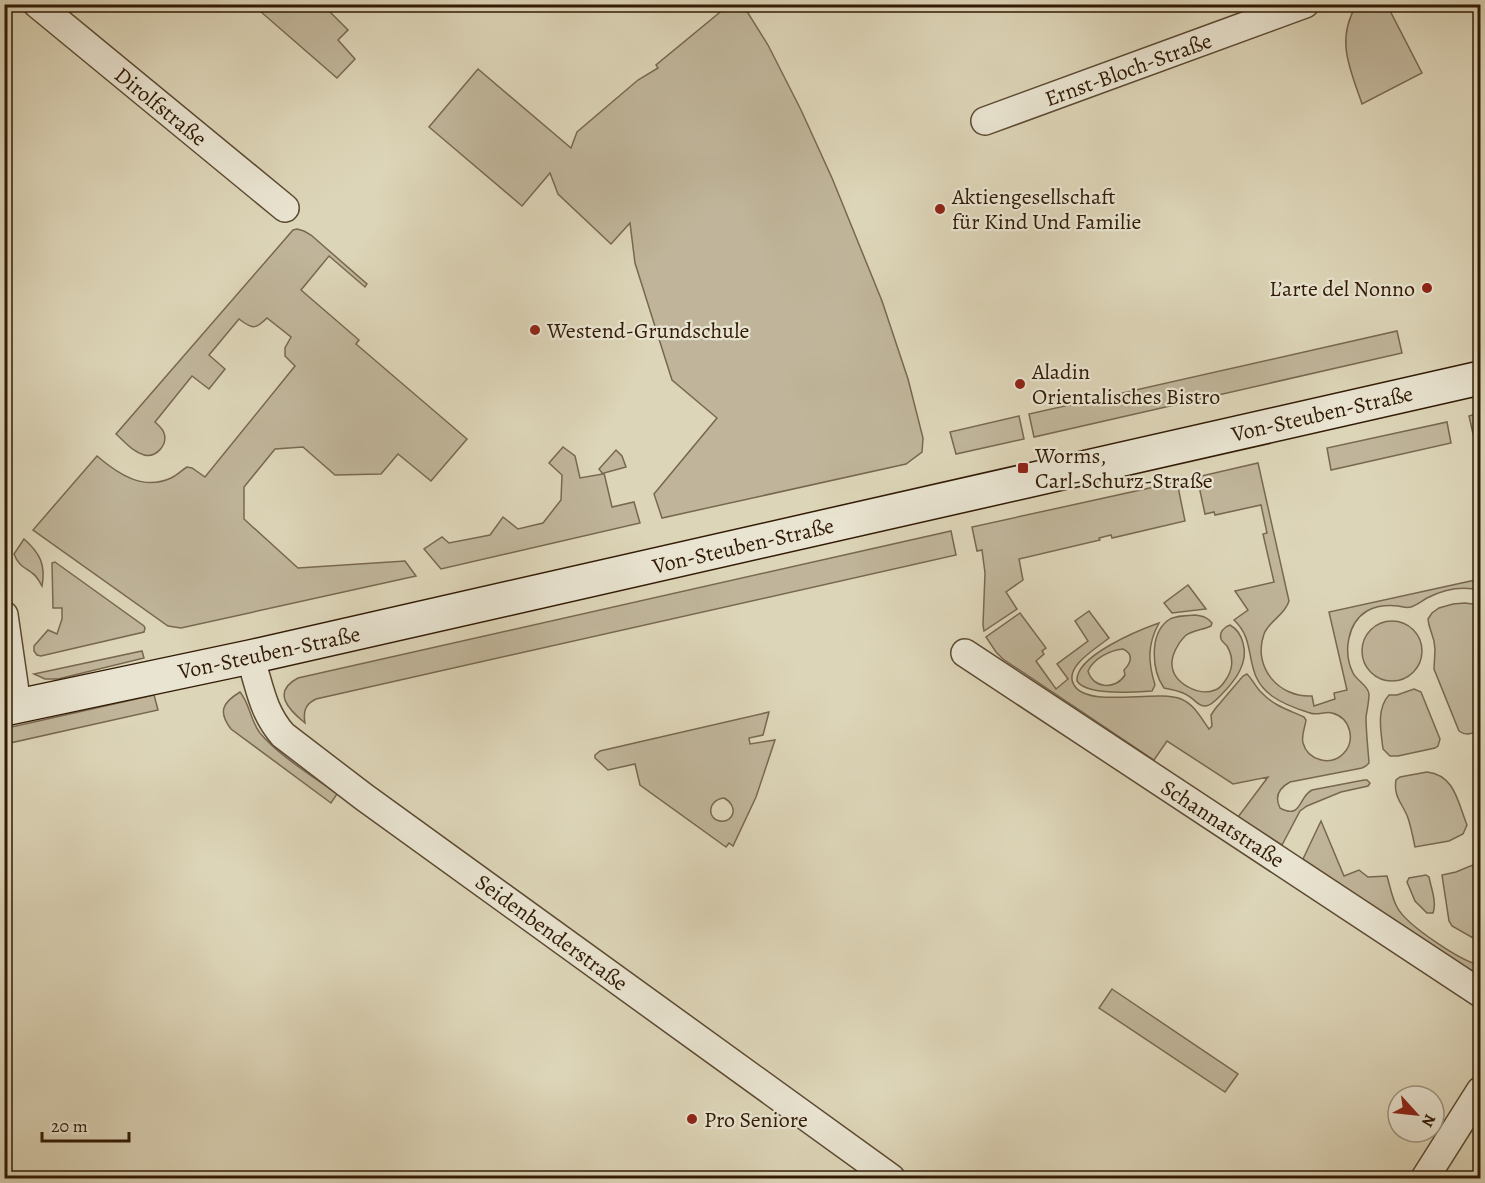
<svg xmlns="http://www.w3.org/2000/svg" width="1485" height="1183" viewBox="0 0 1485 1183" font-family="Alegreya,serif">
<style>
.green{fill:#c0b59a;stroke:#786850;stroke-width:1.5;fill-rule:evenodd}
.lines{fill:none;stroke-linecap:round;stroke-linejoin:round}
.street-casing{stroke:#5c4a32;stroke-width:30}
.secondary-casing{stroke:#311b05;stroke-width:36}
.street{stroke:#e9e4d1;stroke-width:27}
.secondary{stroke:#e9e4d1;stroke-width:33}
.poi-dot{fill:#8f2418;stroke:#e9e4d1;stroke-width:2}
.labels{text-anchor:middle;stroke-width:4.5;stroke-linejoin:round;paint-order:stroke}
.street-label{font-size:22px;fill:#311b05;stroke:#e9e4d1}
.poi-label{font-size:22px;fill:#311b05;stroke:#e9e4d1;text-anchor:start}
</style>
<rect width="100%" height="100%" fill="#ddd5b8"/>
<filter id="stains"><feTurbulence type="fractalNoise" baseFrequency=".00333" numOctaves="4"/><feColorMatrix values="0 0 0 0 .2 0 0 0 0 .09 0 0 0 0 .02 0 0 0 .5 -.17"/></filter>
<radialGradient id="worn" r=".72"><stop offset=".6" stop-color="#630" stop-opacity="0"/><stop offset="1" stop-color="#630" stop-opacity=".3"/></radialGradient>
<g class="green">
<polygon points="730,4 743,5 768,45 801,110 832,178 882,301 908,379 923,438 922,452 906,464 662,518 654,494 717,418 672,380 635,263 630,223 611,244 558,194 550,173 522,206 429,127 478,69 571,148 577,132 638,80 658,68 656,65"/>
<path d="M1357,4L1387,5L1422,73L1362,104C1350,68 1335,40 1357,4Z"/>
<polygon points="253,5 323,5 348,30 338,40 355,59 337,78"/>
<path d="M297,229L304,231L311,235L367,284L365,287L329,256L301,290L359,340L356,344L467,439L431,481L398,454L381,474L335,475L303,447L275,449L244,487V519L298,568L405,561L416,576L181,628L168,626L33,530L97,456C118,474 143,491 171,478C177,475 182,470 187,467L192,468L205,477L295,366L285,356V348L291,337L267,318C255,330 252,329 239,319L209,355L225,369L209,389L192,376L155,422C158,425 163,429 164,433C168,445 156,458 144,455C133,452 125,442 116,434L293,230Z"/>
<polygon points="1397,331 1402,353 1034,437 1029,414"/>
<polygon points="1480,413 1480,437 1474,438 1469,416"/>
<polygon points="1019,416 1024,439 956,454 950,432"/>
<polygon points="1447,422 1451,443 1331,470 1327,448"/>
<polygon points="563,447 575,456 580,478 603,474 599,469 616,450 622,456 626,467 604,473 612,507 634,502 640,523 441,569 424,549 442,537 449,543 490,535 503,517 518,529 543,523 561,500 562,475 549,463"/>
<path d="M1258,463L1289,601C1285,615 1269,621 1264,634C1252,667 1279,698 1312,696L1314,706L1335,699L1334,693L1347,690L1329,612L1480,579V590C1462,586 1444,589 1427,598C1422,601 1417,605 1411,607C1407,608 1402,607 1398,606C1388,605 1376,606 1367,611C1347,623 1343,653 1353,673C1357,681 1368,685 1369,694C1369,702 1367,710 1366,717C1366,732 1368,748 1369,763L1366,766L1362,768L1290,782C1279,788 1274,796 1280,808C1302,820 1298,797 1312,790L1364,780H1367L1370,783L1368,786L1341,792L1307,806L1300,811L1282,845L1238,817L1268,777L1233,784L1167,741L1154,760L1003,659L996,652L986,637L1020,613L1046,648L1042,651L1044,654L1036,661L1056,689L1068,679L1057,664L1088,641L1075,621L1089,611L1109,638C1097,648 1063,667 1074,685C1088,709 1157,689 1181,699C1194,704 1201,718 1209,729L1212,726L1211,715L1215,709L1243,676L1247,674C1253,680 1256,688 1262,693C1274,706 1289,710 1304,717L1306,720C1305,728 1301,735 1303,743C1308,761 1331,766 1343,754C1356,741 1351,718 1332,713C1325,711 1317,716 1310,713C1297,709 1283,704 1272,696C1241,673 1259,643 1234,620L1248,610L1235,591L1274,582L1263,534L1267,533L1261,505L1215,515L1214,512L1205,514L1197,477Z"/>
<polygon points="1177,482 1185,521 1112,538 1111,535 1099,538 1100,540 1019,559 1023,580 1006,592 1017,609 984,631 983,625 985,573 982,550 977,551 972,527"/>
<path d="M951,531L956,555L316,699C305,704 303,712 305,723C289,710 271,692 298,678Z"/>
<path d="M24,539C40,553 46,565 42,586C39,581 37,576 32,573C24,567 18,565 14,554Z"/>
<polygon points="55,562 144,626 145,628 144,632 41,656 37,655 34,651 34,646 48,630 57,634 62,619 62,608 53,608 52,563"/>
<polygon points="1188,585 1206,609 1172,613 1164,603"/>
<path d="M1465,603L1480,605V729C1473,733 1467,737 1459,731L1434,669L1435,650L1434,641L1429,625L1428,619L1432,613L1439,608L1453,604Z"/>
<path d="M1195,615C1203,616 1207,617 1212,623L1211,626C1203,630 1193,630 1185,636C1178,643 1171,656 1172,665C1173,683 1199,697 1215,690C1219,689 1223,684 1225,681C1233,670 1234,658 1227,646C1226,645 1221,640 1221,639C1219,632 1224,627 1230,625C1237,629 1241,635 1243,643C1249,663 1235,681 1221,695C1217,699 1212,705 1206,706C1199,707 1195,700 1190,697C1183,691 1173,690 1164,688C1152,671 1149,636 1167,621C1174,615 1186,616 1195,615Z"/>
<circle cx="1392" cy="651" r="30"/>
<path d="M1159,623C1147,645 1148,662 1155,685L1152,691C1134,692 1087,696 1077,681C1075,656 1139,630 1159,623ZM1123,649C1134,654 1131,663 1124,670L1125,675C1116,690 1093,689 1088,671C1093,659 1110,650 1123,649Z"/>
<polygon points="142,651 144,658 58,679 45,679 34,674"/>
<path d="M1414,689L1421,692L1423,697L1440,739L1438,746L1435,748L1398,756H1390L1383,749C1381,732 1376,709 1389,695H1397Z"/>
<path d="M240,692C250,704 250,720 260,733C278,755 314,777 337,794L331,803L231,729C218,712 222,703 240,692Z"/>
<polygon points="154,695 158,710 10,743 7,728"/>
<path d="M769,712L763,735L749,738L750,744L775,740L756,797L733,846L729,843L726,847L640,785L635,764L608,770L595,758V755L600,751ZM724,798C739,806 734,823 720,821C707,819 707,800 724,798Z"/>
<path d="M1427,772C1455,775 1458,803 1467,825L1463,834L1449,841L1415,847C1413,837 1411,827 1408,818C1403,804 1393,797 1396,780L1400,777Z"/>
<path d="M1321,821L1344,876L1359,870L1368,877L1387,876C1390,886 1392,898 1397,907C1406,925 1462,962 1480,965V979L1303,859Z"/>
<polygon points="1480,862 1480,942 1452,926 1449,921 1442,875 1456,872"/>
<path d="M1426,875L1429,877C1431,888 1437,902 1433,913H1427L1415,901L1407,882L1409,878Z"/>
<polygon points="1112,989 1238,1074 1225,1092 1099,1008"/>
</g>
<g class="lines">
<defs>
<g id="street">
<polyline points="37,4 285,208"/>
<polyline points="985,121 1305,4"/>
<polyline points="4,615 17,705"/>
<polyline points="965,653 1480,993"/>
<path d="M250,657C260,687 262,711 283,735L364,797L891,1178"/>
<polyline points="1425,1178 1480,1091"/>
</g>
<polyline id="secondary" points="4,709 250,657 1480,378"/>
</defs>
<use href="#street" class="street-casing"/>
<use href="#secondary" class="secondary-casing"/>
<use href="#street" class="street"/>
<use href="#secondary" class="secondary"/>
</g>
<g class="poi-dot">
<circle cx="940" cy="209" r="6"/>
<circle cx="1427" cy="288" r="6"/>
<circle cx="535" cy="330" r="6"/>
<circle cx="1020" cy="384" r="6"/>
<rect x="1017" y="462" width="12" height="12" rx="3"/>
<circle cx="692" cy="1119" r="6"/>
</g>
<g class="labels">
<g class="street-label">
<text transform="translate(1128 69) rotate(-20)" y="8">Ernst-Bloch-Straße</text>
<text transform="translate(161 106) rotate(39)" y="8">Dirolfstraße</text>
<text transform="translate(1322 413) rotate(-13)" y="8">Von-Steuben-Straße</text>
<text transform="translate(743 545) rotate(-13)" y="8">Von-Steuben-Straße</text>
<text transform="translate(269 652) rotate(-12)" y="8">Von-Steuben-Straße</text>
<text transform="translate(1223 823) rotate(33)" y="8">Schannatstraße</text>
<text transform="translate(552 932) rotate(36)" y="8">Seidenbenderstraße</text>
</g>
<g class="poi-label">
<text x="952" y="204">Aktiengesellschaft<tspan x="952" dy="25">für Kind Und Familie</tspan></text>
<text x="1415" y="296" text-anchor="end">L’arte del Nonno</text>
<text x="547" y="338">Westend-Grundschule</text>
<text x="1032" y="379">Aladin<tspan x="1032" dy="25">Orientalisches Bistro</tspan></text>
<text x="1035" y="463">Worms,<tspan x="1035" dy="25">Carl-Schurz-Straße</tspan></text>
<text x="704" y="1127">Pro Seniore</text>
</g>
</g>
<rect width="1485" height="1183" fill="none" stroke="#ddd5b8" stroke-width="24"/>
<rect x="6" y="6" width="1473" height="1171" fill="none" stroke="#311b05" stroke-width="3"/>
<rect x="12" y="12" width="1461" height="1159" fill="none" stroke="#311b05" stroke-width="1.5"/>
<g transform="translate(1416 1114) rotate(117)"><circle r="28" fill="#e9e4d1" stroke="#9f947f" stroke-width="1.5"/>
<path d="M0-4.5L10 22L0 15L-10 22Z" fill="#8f2418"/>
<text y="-9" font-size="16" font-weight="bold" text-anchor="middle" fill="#311b05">N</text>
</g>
<path d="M42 1132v9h87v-9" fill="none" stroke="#311b05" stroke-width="3"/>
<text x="51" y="1132" font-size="18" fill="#311b05" stroke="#e9e4d1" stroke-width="4.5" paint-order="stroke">20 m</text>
<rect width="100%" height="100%" filter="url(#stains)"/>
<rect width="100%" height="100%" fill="url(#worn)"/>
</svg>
